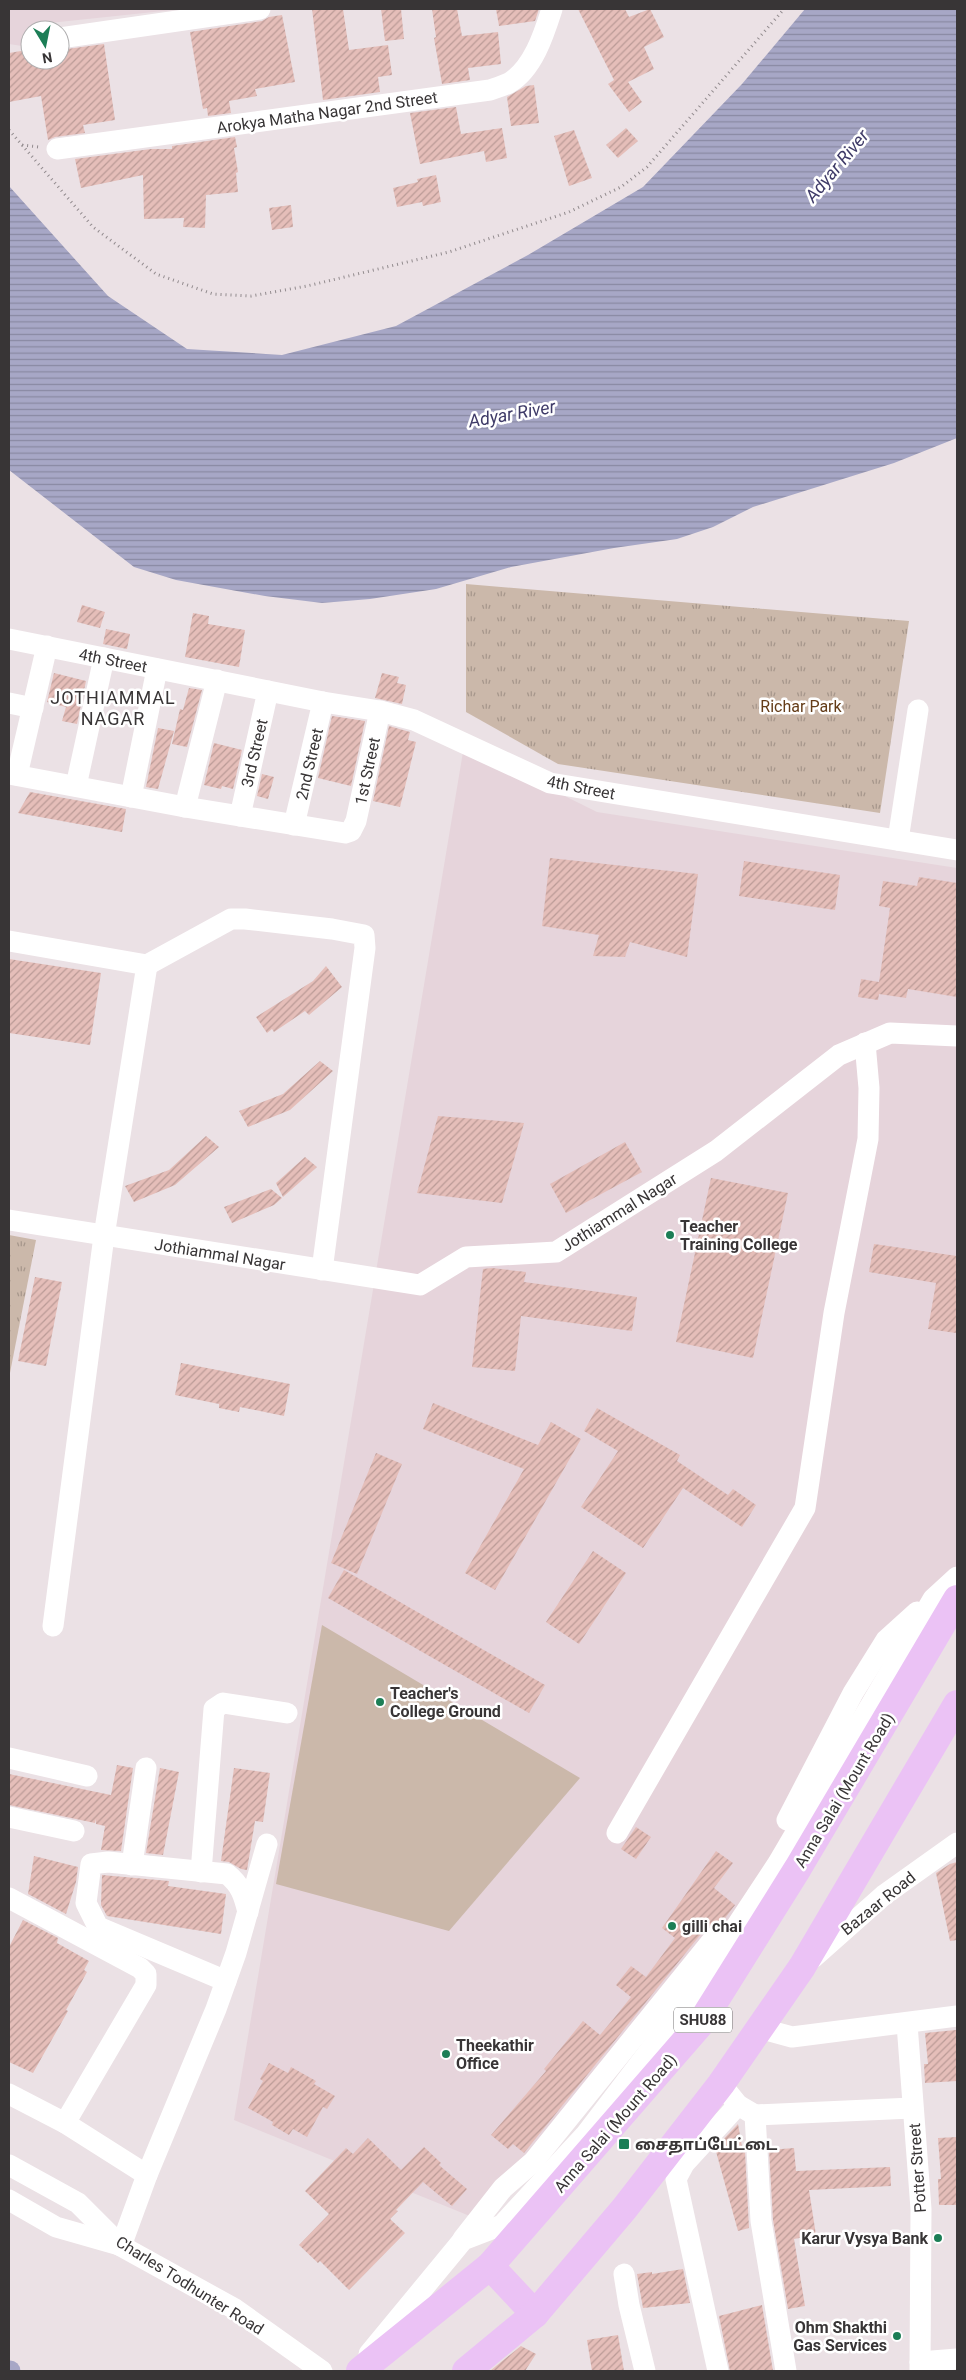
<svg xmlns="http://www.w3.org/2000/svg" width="966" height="2380" viewBox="0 0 966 2380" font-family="Roboto,'Noto Sans Tamil',sans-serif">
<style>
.built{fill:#e6d4db}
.grass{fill:#cbb8aa}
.park{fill:url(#park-tufts)}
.water{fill:url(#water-rules)}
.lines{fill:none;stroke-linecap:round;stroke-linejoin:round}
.canal{stroke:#a7a7c6;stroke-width:21}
.building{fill:url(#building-hatch)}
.path{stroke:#928b8e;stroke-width:3;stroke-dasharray:1 4;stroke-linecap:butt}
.minor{stroke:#fff;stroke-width:21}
.major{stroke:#ebc2f5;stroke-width:28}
.poi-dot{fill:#1c7e56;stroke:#fff;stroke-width:2}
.labels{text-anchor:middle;stroke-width:5;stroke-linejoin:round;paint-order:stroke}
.shield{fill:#fff;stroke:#747272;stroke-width:1}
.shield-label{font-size:15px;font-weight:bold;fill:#383536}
.street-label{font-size:16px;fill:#383536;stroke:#fff}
.park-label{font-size:16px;fill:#643c18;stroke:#fff}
.poi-label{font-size:16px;font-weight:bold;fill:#383536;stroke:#fff;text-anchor:start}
.water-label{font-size:18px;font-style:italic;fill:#3f3b68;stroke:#fff}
.neighbourhood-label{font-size:18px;letter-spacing:1px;fill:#383536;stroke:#fff}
</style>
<defs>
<pattern id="park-tufts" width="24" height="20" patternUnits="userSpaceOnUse" patternTransform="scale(1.25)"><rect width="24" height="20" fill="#cbb8aa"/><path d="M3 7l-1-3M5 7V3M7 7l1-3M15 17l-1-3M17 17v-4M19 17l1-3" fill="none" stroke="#a6968b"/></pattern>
<pattern id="water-rules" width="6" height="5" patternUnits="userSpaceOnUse" patternTransform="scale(1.25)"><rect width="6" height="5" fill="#a7a7c6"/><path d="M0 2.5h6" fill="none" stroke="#8989a2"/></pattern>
<pattern id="building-hatch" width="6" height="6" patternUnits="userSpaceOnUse" patternTransform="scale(1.25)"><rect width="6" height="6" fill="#e5beb9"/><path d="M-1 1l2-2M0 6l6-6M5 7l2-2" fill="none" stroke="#bb9b97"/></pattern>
</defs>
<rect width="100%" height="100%" fill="#ebe1e5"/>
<g class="built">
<polygon points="9,9 182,9 40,24 35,30 30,30 30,36 22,46 9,44"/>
<polygon points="464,746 597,812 957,868 957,1602 769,1871 487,2223 234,2120"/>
</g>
<polygon class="grass" points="322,1625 580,1778 449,1931 276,1884"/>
<g class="park">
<polygon points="466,584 909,621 880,813 558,764 466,712"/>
<polygon points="9,1235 36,1240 9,1378"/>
</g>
<polygon class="water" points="805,9 957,9 957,438 894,463 753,507 713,527 677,539 614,548 511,567 436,589 370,599 322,603 265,596 176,580 134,567 9,470 9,186 108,296 187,349 282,355 396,326 528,255 643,187 742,84"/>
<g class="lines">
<polyline class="canal" points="9,2371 10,2371"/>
</g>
<g class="building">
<polygon points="312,9 343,9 349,50 388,45 392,75 378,77 380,92 323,100"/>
<polygon points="381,9 401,9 404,39 385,41"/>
<polygon points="432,9 457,9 462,36 498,32 501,64 468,68 470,80 442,84 434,38 436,37"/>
<polygon points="496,9 539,9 535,21 499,26"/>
<polygon points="578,9 625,9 629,17 650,9 664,37 644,47 654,69 628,82 642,102 629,112 608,84 614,80"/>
<polygon points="282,15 295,82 255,89 257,96 229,101 231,113 208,116 207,108 203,109 190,32 262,21 269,17"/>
<polygon points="104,44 115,120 83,125 85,133 55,137 48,140 41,96 9,102 9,53 27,50 29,60 60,60 60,50"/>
<polygon points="534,85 539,123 511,126 507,97 526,86"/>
<polygon points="456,107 461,134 502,128 507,158 486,162 484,151 420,164 410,113"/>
<polygon points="626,128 638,141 618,158 606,145"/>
<polygon points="574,130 592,178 569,186 554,136"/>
<polygon points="235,137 237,147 234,148 238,172 236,173 238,192 206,195 205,228 183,227 184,218 144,219 143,175 81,188 75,159 151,149 172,149 172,146"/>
<polygon points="436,175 441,202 423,206 422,202 397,207 393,188 418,182 417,179"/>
<polygon points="291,205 293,227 272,230 269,208"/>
<polygon points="82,605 105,612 100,628 77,622"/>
<polygon points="193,613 209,616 208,624 245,630 239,667 185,657"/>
<polygon points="106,629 130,634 127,649 103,644"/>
<polygon points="54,673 86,681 77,724 62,721 66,707 47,702"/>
<polygon points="382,673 399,677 397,683 406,685 402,704 375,698"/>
<polygon points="189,688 202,690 187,747 172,744 180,709 183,710"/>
<polygon points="332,716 365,721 351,786 318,778"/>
<polygon points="389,726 410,732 408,740 416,742 400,807 373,801"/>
<polygon points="158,728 174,731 158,789 146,787"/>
<polygon points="214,743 242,750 233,789 222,786 221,789 204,785"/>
<polygon points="262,774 274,777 268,799 257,796"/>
<polygon points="30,792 126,809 122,832 18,813"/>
<polygon points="550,858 698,874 687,957 630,942 625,957 593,956 599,935 542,926"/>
<polygon points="744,861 840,875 835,910 739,896"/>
<polygon points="919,877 957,883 957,997 908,989 906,998 879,994 878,1000 858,997 861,979 879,982 890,908 879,906 883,881 917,886"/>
<polygon points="9,959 101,973 90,1045 9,1033"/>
<polygon points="326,966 342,987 309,1015 305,1011 274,1032 272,1029 267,1033 256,1017 313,981"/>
<polygon points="320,1061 333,1071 290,1110 248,1127 239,1111 283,1094"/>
<polygon points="438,1116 524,1123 502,1203 417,1193"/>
<polygon points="206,1136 219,1147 175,1185 134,1202 125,1186 169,1170"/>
<polygon points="625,1142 642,1172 566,1213 550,1184"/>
<polygon points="305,1157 317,1167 283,1197 276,1183"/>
<polygon points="711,1178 788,1193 753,1358 676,1342"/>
<polygon points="271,1189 282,1198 274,1205 232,1223 224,1207"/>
<polygon points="874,1244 957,1256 956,1333 928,1329 936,1283 869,1272"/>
<polygon points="492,1268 526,1272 524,1282 637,1297 632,1331 521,1316 515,1371 472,1367 483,1269"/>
<polygon points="35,1277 62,1282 46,1366 18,1361"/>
<polygon points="181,1363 290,1384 284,1416 240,1407 239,1412 219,1408 219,1404 175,1395"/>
<polygon points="433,1403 538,1445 551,1422 581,1439 495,1590 465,1573 524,1469 423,1429"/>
<polygon points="597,1408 680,1455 677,1461 728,1495 733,1489 756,1505 742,1527 683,1488 643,1548 581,1507 618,1451 584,1431"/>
<polygon points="376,1453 402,1464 357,1574 331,1563"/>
<polygon points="593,1551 626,1573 579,1644 546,1622"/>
<polygon points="344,1570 545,1685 529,1713 328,1598"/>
<polygon points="117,1765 133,1768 121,1851 101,1850 105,1826 96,1824 96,1819 95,1823 9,1805 9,1774 111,1795"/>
<polygon points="160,1768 179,1772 163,1855 146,1853"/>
<polygon points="234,1768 270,1773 263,1822 255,1821 247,1870 241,1869 229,1862 221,1861"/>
<polygon points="636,1827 651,1837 636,1859 621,1849"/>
<polygon points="716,1851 733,1863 714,1888 735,1905 719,1926 711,1925 705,1929 524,2153 513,2144 508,2149 491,2135 546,2071 544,2069 583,2021 600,2035 615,2017 631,1997 616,1985 631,1966 646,1977 675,1938 662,1928"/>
<polygon points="34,1856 78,1867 76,1882 66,1914 28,1894"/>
<polygon points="957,1862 957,1940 950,1941 936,1873 950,1864"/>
<polygon points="102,1875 169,1881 168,1886 226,1894 221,1934 107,1916 101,1905"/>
<polygon points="23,1920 58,1938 57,1943 89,1961 84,1970 87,1972 66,2010 68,2011 33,2073 9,2062 9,1947"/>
<polygon points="956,2030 957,2081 925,2083 924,2064 928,2064 925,2033"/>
<polygon points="269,2063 288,2073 291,2067 316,2081 314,2084 335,2096 327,2109 323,2107 307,2137 293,2129 289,2135 272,2125 273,2122 248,2108 263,2081 260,2079"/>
<polygon points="738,2124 743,2152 745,2152 749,2228 738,2231 715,2148"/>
<polygon points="957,2137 957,2205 939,2205 938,2179 941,2179 938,2138"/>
<polygon points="368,2138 401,2170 424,2147 441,2163 439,2165 467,2189 452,2206 423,2182 396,2210 398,2211 390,2219 405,2233 349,2290 320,2261 318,2263 299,2245 329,2214 305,2191 346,2148 353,2154"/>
<polygon points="794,2148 796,2171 890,2167 891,2186 809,2190 816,2235 794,2239 805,2306 788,2309 773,2220 769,2150"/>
<polygon points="683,2269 690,2303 643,2308 637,2274 652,2272 652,2274"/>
<polygon points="762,2305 773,2371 730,2371 719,2316"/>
<polygon points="618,2335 624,2371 592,2371 587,2340"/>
<polygon points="521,2346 536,2354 525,2371 490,2371"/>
</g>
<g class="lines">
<g class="path">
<polyline points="9,130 22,145 39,147"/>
<polyline points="22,145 93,227 156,274 213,294 251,296 307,286 449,252 569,212 621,187 647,167 784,9"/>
</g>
<g class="minor">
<polyline points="60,38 260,9"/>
<path d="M57,149L490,90C496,88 503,86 509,83C533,69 544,34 552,9"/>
<polyline points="9,639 323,702 380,711 414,720 550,783 957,850"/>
<polyline points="9,703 33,708"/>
<polyline points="9,774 185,807 345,833 351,831 356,821 380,711"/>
<polyline points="17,775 47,646"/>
<polyline points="76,786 104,658"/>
<polyline points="131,797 157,669"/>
<polyline points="185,807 217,680"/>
<polyline points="240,816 268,691"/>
<polyline points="294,825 323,702"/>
<polyline points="898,840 918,710"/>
<polyline points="9,941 147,965 231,919 245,919 332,929 364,935 365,948 322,1270"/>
<polyline points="9,1220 420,1285 466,1257 556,1252 716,1151 839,1055 890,1033 957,1036"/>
<polyline points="53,1626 104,1236 147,965"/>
<polyline points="9,1758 87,1776"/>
<polyline points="9,1817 74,1831"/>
<polyline points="787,1820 853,1693 886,1640 917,1612"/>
<polyline points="617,1833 805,1508 834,1313 868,1139 869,1088 865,1043"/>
<polyline points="132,1865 146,1768"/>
<polyline points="201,1872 214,1709 223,1703 287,1713"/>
<polyline points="9,1898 140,1968 146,1974 146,1985 65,2123"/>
<polyline points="813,1958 884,1895 957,1843"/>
<path d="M226,1981L98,1927L86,1903L91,1864L108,1862L227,1874C241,1885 244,1896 248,1912"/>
<polyline points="907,2024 921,2209 920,2371"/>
<polyline points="759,2028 792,2037 957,2016"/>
<polyline points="721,2084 738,2105 755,2115 761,2221 786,2371"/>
<polyline points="9,2094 65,2123 147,2175"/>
<polyline points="755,2115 912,2108"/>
<polyline points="9,2165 78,2203 121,2246 235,2309 322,2371"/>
<polyline points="9,2200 56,2227 119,2245"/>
<polyline points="463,2239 503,2188 533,2162 715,1937"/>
<polyline points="121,2246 147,2175 216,2009 236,1953 267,1844"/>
<polyline points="624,2274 629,2305 645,2371"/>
<polyline points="369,2354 463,2240 502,2225 586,2134 683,2007 778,1863 933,1599 957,1577"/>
<polyline points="920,2362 957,2359"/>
<polyline points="718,2371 676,2179 684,2164 738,2105"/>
</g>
<g class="major">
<polyline points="490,2266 535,2314"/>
<polyline points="360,2371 490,2266 701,2023 798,1868 957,1599"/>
<polyline points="466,2371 535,2314 624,2209 721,2084 802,1967 957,1704"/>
</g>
</g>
<g class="poi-dot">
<circle cx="670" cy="1235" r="5"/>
<circle cx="380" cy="1702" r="5"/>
<circle cx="672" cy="1926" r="5"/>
<circle cx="446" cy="2054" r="5"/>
<rect x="618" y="2138" width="12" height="12" rx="2.5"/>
<circle cx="938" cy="2238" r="5"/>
<circle cx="897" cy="2336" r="5"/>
</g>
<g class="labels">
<rect class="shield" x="674" y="2007.5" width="58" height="25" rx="4"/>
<g class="shield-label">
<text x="703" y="2025">SHU88</text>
</g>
<g class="street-label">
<text transform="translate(327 112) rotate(-8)" y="6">Arokya Matha Nagar 2nd Street</text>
<text transform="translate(113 660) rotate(11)" y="6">4th Street</text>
<text transform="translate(254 753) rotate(-77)" y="6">3rd Street</text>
<text transform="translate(309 764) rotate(-77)" y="6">2nd Street</text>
<text transform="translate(367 771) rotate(-78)" y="6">1st Street</text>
<text transform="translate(581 787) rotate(11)" y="6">4th Street</text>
<text transform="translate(619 1212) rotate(-32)" y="6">Jothiammal Nagar</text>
<text transform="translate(220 1254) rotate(9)" y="6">Jothiammal Nagar</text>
<text transform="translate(844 1790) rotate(-59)" y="6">Anna Salai (Mount Road)</text>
<text transform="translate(878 1903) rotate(-39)" y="6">Bazaar Road</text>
<text transform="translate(615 2123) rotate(-49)" y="6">Anna Salai (Mount Road)</text>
<text transform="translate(917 2168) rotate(-94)" y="6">Potter Street</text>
<text transform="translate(190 2285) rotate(32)" y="6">Charles Todhunter Road</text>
</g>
<g class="park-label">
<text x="801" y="712">Richar Park</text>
</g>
<g class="poi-label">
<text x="680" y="1232">Teacher<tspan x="680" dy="18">Training College</tspan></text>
<text x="390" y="1699">Teacher's<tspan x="390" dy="18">College Ground</tspan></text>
<text x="682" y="1932">gilli chai</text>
<text x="456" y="2051">Theekathir<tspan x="456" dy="18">Office</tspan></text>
<text x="635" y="2150">சைதாப்பேட்டை</text>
<text x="928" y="2244" text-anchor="end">Karur Vysya Bank</text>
<text x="887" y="2333" text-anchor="end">Ohm Shakthi<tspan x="887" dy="18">Gas Services</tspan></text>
</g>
<g class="water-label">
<text transform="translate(837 166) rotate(-50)" y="6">Adyar River</text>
<text transform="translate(512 414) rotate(-10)" y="6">Adyar River</text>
</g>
<g class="neighbourhood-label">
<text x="113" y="704">JOTHIAMMAL<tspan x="113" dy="21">NAGAR</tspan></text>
</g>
</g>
<rect width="966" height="2380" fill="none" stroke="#383536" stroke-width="20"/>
<g transform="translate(45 45) rotate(170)"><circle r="24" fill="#ffffff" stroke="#afaeaf"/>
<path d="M0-4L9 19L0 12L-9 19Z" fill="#1c7e56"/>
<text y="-8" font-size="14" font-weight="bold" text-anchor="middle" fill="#383536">N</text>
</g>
</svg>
